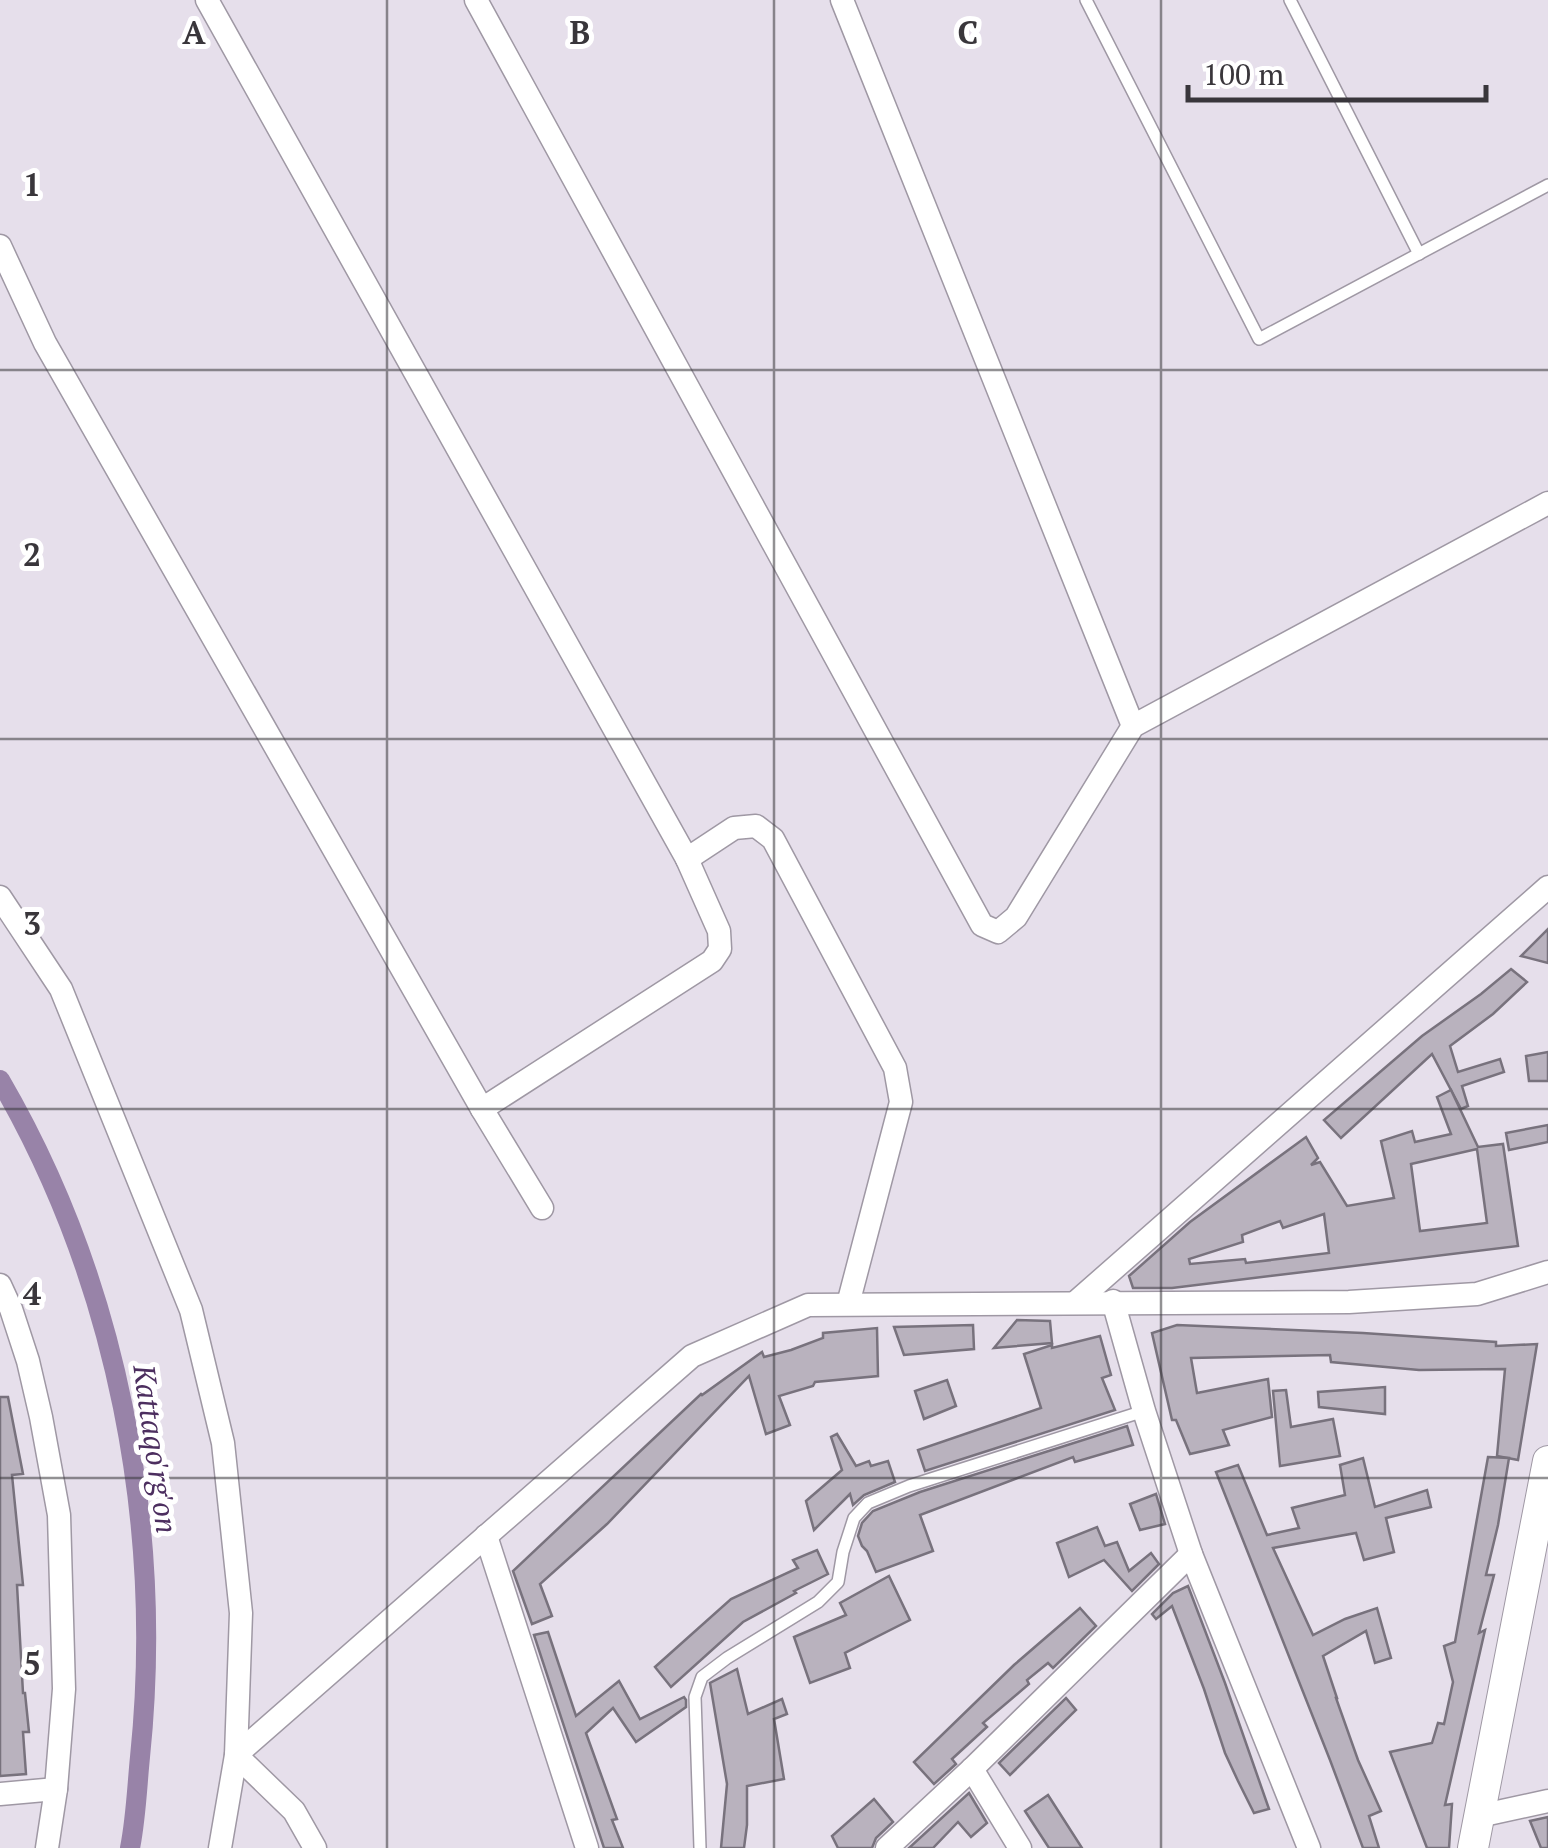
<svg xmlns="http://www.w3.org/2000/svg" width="1548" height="1848" viewBox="0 0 1548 1848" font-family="'PT Serif',serif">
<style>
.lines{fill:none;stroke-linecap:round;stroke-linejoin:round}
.canal{stroke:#9883a8;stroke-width:20}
.building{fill:#b9b2be;stroke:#78727d;stroke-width:2.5;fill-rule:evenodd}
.service-casing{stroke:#9f98a4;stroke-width:14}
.minor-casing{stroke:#9f98a4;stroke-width:25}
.tertiary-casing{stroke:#9f98a4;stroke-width:32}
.service{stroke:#fff;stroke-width:11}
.minor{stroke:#fff;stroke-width:22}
.tertiary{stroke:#fff;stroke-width:30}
.grid{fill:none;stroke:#39363b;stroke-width:2.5;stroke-opacity:0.55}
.labels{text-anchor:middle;stroke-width:10;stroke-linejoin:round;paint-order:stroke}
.water-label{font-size:30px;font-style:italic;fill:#4c2e5f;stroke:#fff}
.grid-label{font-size:32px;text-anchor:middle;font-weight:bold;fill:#39363b;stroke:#fff;stroke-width:10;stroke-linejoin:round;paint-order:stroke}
</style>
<rect width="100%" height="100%" fill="#e6dfeb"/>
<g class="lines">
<path class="canal" d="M0,1080C117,1281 164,1525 140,1757C137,1787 136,1818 130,1848"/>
</g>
<g class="building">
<polygon points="1548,929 1548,963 1521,956"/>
<polygon points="1511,969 1527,982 1493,1014 1450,1046 1458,1072 1500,1059 1504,1072 1462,1086 1468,1106 1461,1109 1432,1054 1341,1138 1324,1120 1422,1036 1481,994"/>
<polygon points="1548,1052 1548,1081 1529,1081 1526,1056"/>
<path d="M1451,1090L1478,1147L1503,1144L1518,1246L1172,1288H1133L1129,1276L1190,1222L1306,1137L1318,1158L1311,1165L1320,1162L1347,1206L1394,1198L1381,1141L1412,1131L1415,1142L1451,1134L1437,1097ZM1477,1149L1487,1223L1420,1231L1411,1164ZM1324,1214L1329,1253L1246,1263L1245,1259L1190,1264L1189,1259L1243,1242L1242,1235L1280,1221L1283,1228Z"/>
<polygon points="1548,1125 1548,1142 1509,1150 1506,1133"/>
<polygon points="1017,1320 1050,1321 1052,1343 994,1348"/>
<polygon points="973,1325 974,1349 904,1355 894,1327"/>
<polygon points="1177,1325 1363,1333 1496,1342 1496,1346 1537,1344 1518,1460 1497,1456 1505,1369 1419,1370 1331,1362 1330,1355 1191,1358 1197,1393 1268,1379 1272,1417 1223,1430 1229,1445 1190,1454 1176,1420 1172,1420 1152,1333"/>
<polygon points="877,1328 878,1376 815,1382 813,1386 779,1396 790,1425 766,1434 749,1376 607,1524 540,1584 552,1616 532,1624 513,1571 701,1394 702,1395 762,1352 764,1357 791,1350 823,1338 823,1333"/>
<polygon points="1100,1336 1111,1375 1102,1378 1115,1410 925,1471 918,1450 1041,1408 1024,1354 1052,1345 1052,1348"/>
<polygon points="947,1380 956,1406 924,1419 915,1391"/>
<polygon points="1385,1387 1385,1414 1319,1407 1318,1392"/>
<polygon points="1286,1390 1291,1427 1333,1419 1340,1456 1280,1466 1273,1391"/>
<polygon points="0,1397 8,1397 23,1474 12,1475 23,1585 17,1585 23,1693 25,1693 29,1732 23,1732 26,1774 0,1776"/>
<polygon points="1127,1426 1133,1445 1075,1462 1073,1457 920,1515 933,1551 876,1572 867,1551 862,1546 858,1536 862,1523 873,1511 920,1492"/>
<polygon points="837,1434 856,1466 869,1461 871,1466 888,1461 895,1482 864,1495 853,1505 850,1494 814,1530 806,1501 842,1470 831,1437"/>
<polygon points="1488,1457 1509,1458 1498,1525 1486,1575 1494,1575 1479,1633 1485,1630 1445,1805 1452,1804 1449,1848 1427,1848 1390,1752 1432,1743 1438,1723 1444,1724 1453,1682 1444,1646 1455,1642"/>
<polygon points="1363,1458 1375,1507 1427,1490 1431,1507 1386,1518 1394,1552 1364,1560 1356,1533 1273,1548 1313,1635 1345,1619 1377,1608 1391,1658 1375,1663 1366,1631 1323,1656 1337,1698 1336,1698 1358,1760 1381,1811 1369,1816 1379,1848 1363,1848 1330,1760 1216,1472 1238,1465 1267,1535 1299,1528 1292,1508 1345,1495 1340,1465"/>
<polygon points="1156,1494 1165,1524 1140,1530 1130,1504"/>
<polygon points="1097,1527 1105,1546 1117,1542 1129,1571 1151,1553 1159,1564 1132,1591 1104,1560 1069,1577 1057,1543"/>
<polygon points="817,1550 828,1574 794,1591 796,1593 743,1622 671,1687 655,1667 731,1599 798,1568 793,1560"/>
<polygon points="889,1576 910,1620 845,1653 850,1668 810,1683 794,1637 846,1615 840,1603"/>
<polygon points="1188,1586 1225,1683 1269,1809 1254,1813 1238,1781 1225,1753 1204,1689 1172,1606 1156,1619 1152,1614 1173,1593"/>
<polygon points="1080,1608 1096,1626 1053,1668 1048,1663 1027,1680 1029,1684 983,1723 987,1727 952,1759 956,1764 934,1784 914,1762 1014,1665"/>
<polygon points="548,1632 576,1716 619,1681 640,1719 684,1697 686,1700 686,1707 636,1742 613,1708 586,1733 617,1819 612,1820 623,1848 604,1848 534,1635"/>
<polygon points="737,1669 748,1714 782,1699 787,1714 774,1719 784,1779 747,1786 747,1825 744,1848 721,1848 727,1784 710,1683"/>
<polygon points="1066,1698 1076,1710 1010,1775 999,1763"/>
<polygon points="969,1793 987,1823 971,1837 958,1822 933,1848 909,1848"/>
<polygon points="1048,1795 1082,1848 1049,1848 1025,1811"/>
<polygon points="874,1799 893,1822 876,1838 872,1848 838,1848 832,1836"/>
<polygon points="1548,1817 1548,1848 1541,1848 1530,1821"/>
</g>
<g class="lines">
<defs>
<g id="service">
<polyline points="1086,0 1259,339 1548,185"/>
<polyline points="1290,0 1419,254"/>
<polyline points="700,1848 695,1697 702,1677 727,1658 818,1602 838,1582 843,1552 854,1518 868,1503 909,1486 1144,1411"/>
</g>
<g id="minor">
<polyline points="207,0 687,859 719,931 720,949 712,961 482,1109"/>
<polyline points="476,0 982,925 998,932 1016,917 1133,726 1548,503"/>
<polyline points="842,0 1133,726"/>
<polyline points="0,246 45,343 482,1109 542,1208"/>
<polyline points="687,859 734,828 756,826 773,839 895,1068 901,1102 848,1304"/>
<polyline points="0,897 61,989 191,1310 223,1443 241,1613 236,1755 220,1848"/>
<polyline points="0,1285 11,1309 28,1361 41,1417 59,1515 64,1689 56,1789 47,1848"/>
<polyline points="1113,1301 1144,1411 1191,1554 1309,1848"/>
<polyline points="1076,1302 1548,887"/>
<polyline points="486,1536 587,1848"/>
<polyline points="972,1769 1020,1848"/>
<polyline points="0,1794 56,1789"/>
<polyline points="1479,1816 1548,1801"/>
<polyline points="315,1848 294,1811 236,1755 692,1356 808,1305 1349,1302 1477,1294 1548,1272"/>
<polyline points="887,1848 972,1769 1191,1554"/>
</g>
<polyline id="tertiary" points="1473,1848 1548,1461"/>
</defs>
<use href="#service" class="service-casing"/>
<use href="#minor" class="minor-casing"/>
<use href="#tertiary" class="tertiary-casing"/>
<use href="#service" class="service"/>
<use href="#minor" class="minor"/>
<use href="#tertiary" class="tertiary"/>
</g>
<path class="grid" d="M387,0V1848M774,0V1848M1161,0V1848M0,370H1548M0,739H1548M0,1109H1548M0,1478H1548"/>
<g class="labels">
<g class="water-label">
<text transform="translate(155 1449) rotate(82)" y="10">Kattaqo'rg'on</text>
</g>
</g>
<g class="grid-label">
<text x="194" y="44">A</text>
<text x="580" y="44">B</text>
<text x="968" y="44">C</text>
<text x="32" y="196">1</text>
<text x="32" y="566">2</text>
<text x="32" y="935">3</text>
<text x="32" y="1305">4</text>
<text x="32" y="1675">5</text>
</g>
<path d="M1188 85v15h298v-15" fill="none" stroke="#39363b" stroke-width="5"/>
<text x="1203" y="85" font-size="30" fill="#39363b" stroke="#ffffff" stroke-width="8" paint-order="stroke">100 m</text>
</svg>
